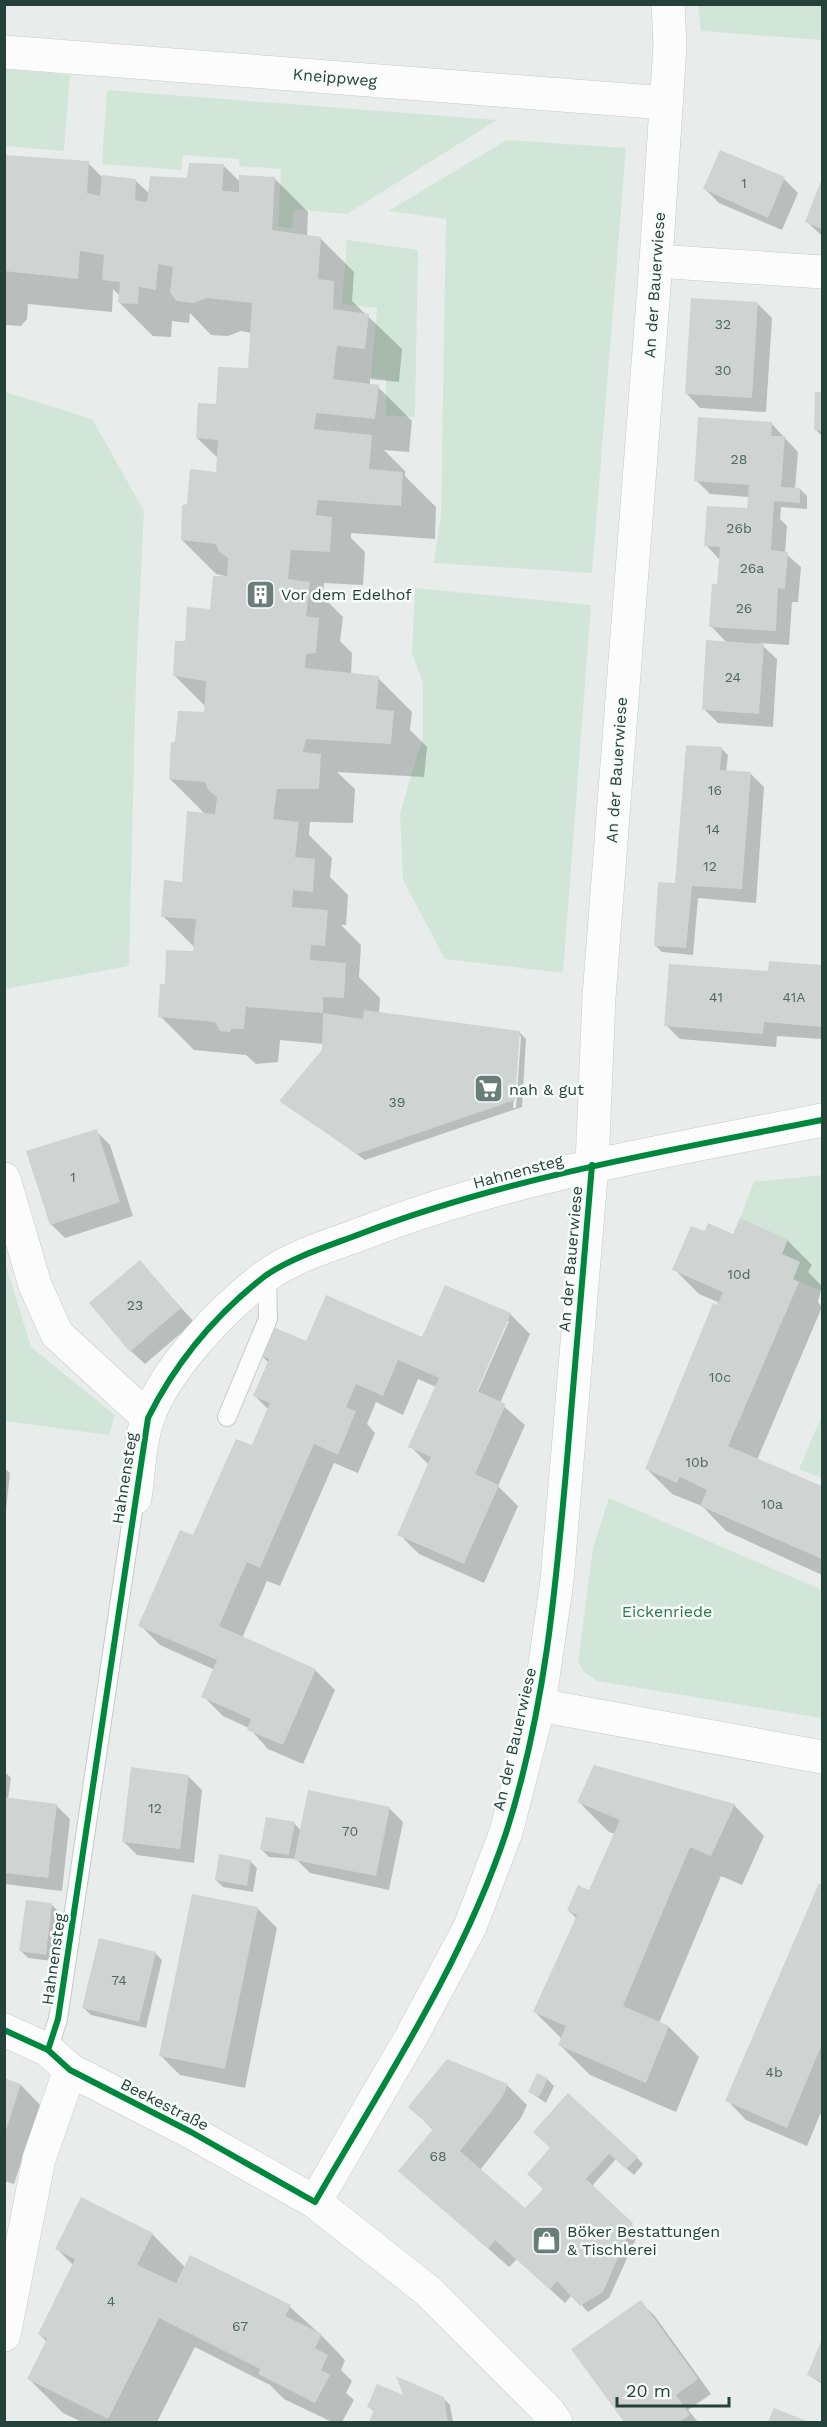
<svg xmlns="http://www.w3.org/2000/svg" width="827" height="2427" viewBox="0 0 827 2427" font-family="'Work Sans',sans-serif">
<style>
.green{fill:#d1e6d8}
.shadow{fill:#0003;fill-rule:evenodd}
.building{fill:#cfd4d2}
.lines{fill:none;stroke-linecap:round;stroke-linejoin:round}
.lane-casing{stroke:#c5cac8;stroke-width:20}
.street-casing{stroke:#c5cac8;stroke-width:34}
.lane{stroke:#fcfcfc;stroke-width:18}
.street{stroke:#fcfcfc;stroke-width:33}
.cycleway-casing{stroke:#f7fbf9;stroke-width:10}
.cycleway{stroke:#00873e;stroke-width:6}
.labels{text-anchor:middle;stroke-width:5;stroke-linejoin:round;paint-order:stroke}
.number-label{font-size:14px;fill:#506761}
.street-label{font-size:16px;fill:#24423a;stroke:#f7fbf9}
.poi-label{font-size:16px;fill:#24423a;stroke:#f7fbf9;text-anchor:start}
.park-label{font-size:16px;fill:#2d7a4b;stroke:#f7fbf9}
</style>
<rect width="100%" height="100%" fill="#e8edeb"/>
<g class="green">
<polygon points="698,5 822,5 822,40 701,31"/>
<polygon points="4,69 70,75 64,151 5,146"/>
<polygon points="107,90 497,120 347,214 294,209 292,228 278,227 281,169 239,166 239,159 183,155 181,170 102,164"/>
<polygon points="507,140 626,148 592,573 434,563 441,512 446,219 388,211"/>
<polygon points="347,240 418,250 415,417 386,416 386,379 371,377 377,308 342,304"/>
<polygon points="5,392 92,419 144,511 136,677 129,966 5,989"/>
<polygon points="415,588 591,605 563,973 445,959 403,880 400,813 423,737 423,683 412,653"/>
<polygon points="822,1175 822,1291 793,1279 800,1262 782,1254 788,1239 740,1218 754,1182"/>
<polygon points="5,1262 31,1347 115,1415 109,1435 5,1421"/>
<polygon points="822,1415 822,1478 799,1469"/>
<polygon points="609,1498 822,1590 822,1718 597,1681 583,1671 578,1661 593,1548"/>
</g>
<g class="shadow">
<polygon points="721,152 784,179 798,193 782,230 719,203 705,189"/>
<path d="M4,157L88,163L102,177L136,181L150,194L224,166L241,183L274,178L308,212L307,237L320,238L354,272L352,301L402,349L399,382L370,379V386L378,387L412,421L409,452L384,450L405,471V476L436,507L435,539L351,533V538L365,552L363,585L324,583L323,597L343,617L340,641L352,653L351,675L378,678L412,712L410,730L427,747L424,777L337,772L355,789L353,823L310,822L309,835L332,858L330,877L348,895L346,925H341L361,945L359,977L380,998L379,1013L519,1032L526,1039L522,1107L365,1160L282,1101L324,1050V1044L280,1040L278,1062L256,1064L246,1055L194,1050L160,1016L167,986L195,953V948L163,916L183,883L206,815L170,779L176,743L206,713V707L175,676L186,642L211,610L230,577L216,574L182,540L189,505L218,473L219,459L197,438L218,405L250,370L252,333L241,331L228,336L211,335L190,313L189,323L172,321L171,337L153,336L119,302L120,296L113,289L112,312L28,304L27,319L21,326L5,325ZM518,1036H521L516,1108H513Z"/>
<polygon points="822,182 822,236 806,221"/>
<polygon points="758,304 772,318 766,412 700,408 687,394"/>
<polygon points="816,393 822,393 822,436 815,429"/>
<polygon points="771,423 798,452 795,489 800,489 807,496 807,509 781,507 780,519 787,526 785,553 801,567 798,602 792,602 789,645 760,643 777,659 773,727 718,723 704,709 727,643 711,626 719,586 720,560 706,545 751,510 749,497 710,494 696,480"/>
<polygon points="721,748 728,755 726,772 750,773 764,787 756,903 698,898 693,955 662,952 655,945"/>
<polygon points="770,962 822,967 822,1039 777,1036 776,1047 680,1039 666,1025 769,973"/>
<polygon points="96,1131 110,1145 133,1216 65,1238 51,1224"/>
<polygon points="706,1233 787,1240 812,1265 808,1272 822,1286 818,1302 822,1307 757,1460 822,1488 822,1575 726,1531 702,1506 672,1494 647,1469 720,1303 699,1294 674,1269"/>
<polygon points="140,1262 194,1322 145,1364 131,1351"/>
<path d="M510,1314L530,1334L500,1403L525,1425L498,1486L518,1506L484,1583L419,1554L399,1534L429,1465L410,1446L436,1387L418,1379L403,1415L376,1402L367,1424L375,1433L358,1473L334,1463L280,1586L267,1581L242,1638L315,1670L335,1690L303,1764L268,1749L249,1728L223,1716L203,1696L215,1670L160,1645L140,1625L253,1447L269,1410L255,1396L269,1363L259,1353L306,1343L423,1339ZM505,1321H509L475,1398L472,1397Z"/>
<polygon points="4,1468 10,1473 4,1529"/>
<polygon points="4,1771 11,1778 8,1799 56,1805 70,1819 62,1891 4,1884"/>
<polygon points="188,1776 202,1790 194,1863 137,1855 123,1841"/>
<polygon points="578,1801 734,1805 764,1836 742,1885 721,1876 659,2023 669,2027 699,2057 676,2112 590,2075 560,2045 562,2039 535,2012 577,1919 568,1910 589,1892 615,1834 609,1832"/>
<polygon points="389,1808 403,1822 389,1890 310,1873 296,1859 269,1857 262,1850 294,1823 301,1831"/>
<polygon points="250,1861 257,1868 253,1892 223,1887 216,1880"/>
<polygon points="820,1885 822,1886 822,2110 807,2146 746,2120 727,2100"/>
<polygon points="52,1905 59,1912 52,1961 28,1958 21,1951"/>
<polygon points="257,1908 277,1928 245,2088 180,2075 160,2055"/>
<polygon points="155,1953 162,1960 146,2028 91,2015 84,2008"/>
<polygon points="547,2079 554,2086 546,2103 530,2092"/>
<polygon points="4,2080 21,2085 40,2105 14,2184 4,2181"/>
<polygon points="507,2085 527,2105 521,2118 480,2170 525,2210 545,2189 552,2148 535,2132 637,2158 643,2164 634,2175 616,2159 592,2186 639,2232 609,2298 588,2312 572,2295 565,2303 517,2259 509,2267 400,2170 433,2130 410,2107"/>
<polygon points="152,2234 186,2268 290,2307 321,2335 345,2360 341,2370 352,2381 346,2393 354,2400 342,2422 332,2422 284,2399 270,2385 195,2347 157,2422 82,2422 63,2413 29,2379 47,2342 39,2334 73,2265 57,2249"/>
<polygon points="640,2302 654,2315 711,2394 688,2410 698,2422 626,2422 573,2350"/>
<polygon points="822,2343 822,2384 809,2375"/>
<polygon points="443,2398 450,2405 453,2422 370,2422 375,2412 369,2407 409,2400"/>
</g>
<g class="building">
<polygon points="720,150 785,177 768,218 703,189"/>
<polygon points="4,155 89,161 87,193 100,196 102,175 136,179 135,200 147,202 150,176 187,178 189,163 224,164 222,191 239,192 239,175 275,177 272,230 321,237 318,279 334,281 333,309 369,314 365,349 337,346 333,379 379,385 375,419 316,413 314,429 372,435 369,469 403,472 401,506 318,500 316,515 332,517 330,552 291,550 288,579 310,582 306,616 319,618 316,653 306,654 305,668 379,676 376,709 394,711 391,744 306,739 303,752 321,754 319,789 277,789 273,819 299,822 295,857 315,859 313,892 293,890 292,907 328,910 325,946 311,945 310,960 346,963 344,998 323,997 323,1013 363,1019 364,1010 520,1031 515,1100 357,1154 279,1101 322,1050 323,1013 246,1007 244,1029 231,1029 230,1032 220,1031 215,1022 158,1017 160,984 165,984 166,950 193,951 196,919 161,917 164,880 182,882 187,811 215,814 217,797 208,790 205,782 169,779 171,743 175,742 178,711 204,712 206,681 173,676 175,641 185,641 187,607 210,609 213,576 227,576 228,558 219,552 216,544 181,540 182,505 187,504 190,469 216,472 218,440 196,438 198,403 216,404 218,367 248,368 252,303 207,298 193,303 176,301 170,292 173,267 158,264 156,290 139,287 138,304 118,303 120,282 102,280 104,255 80,251 78,279 4,271"/>
<polygon points="822,178 822,229 805,222"/>
<polygon points="691,298 758,302 752,398 685,394"/>
<polygon points="815,392 822,392 822,431 814,430"/>
<polygon points="698,417 772,422 771,436 785,436 781,487 800,488 800,503 774,501 771,550 788,552 785,589 778,588 776,631 709,627 712,584 717,584 720,547 704,546 707,506 747,508 749,485 694,481"/>
<polygon points="706,640 764,644 759,714 702,710"/>
<polygon points="686,745 722,747 720,770 751,772 742,889 692,886 686,948 654,946 658,882 675,883"/>
<polygon points="769,961 822,965 822,1027 764,1022 763,1034 664,1026 669,964 768,971"/>
<polygon points="97,1129 120,1202 50,1225 26,1151"/>
<polygon points="740,1218 788,1239 782,1254 800,1262 793,1279 799,1282 728,1446 822,1486 822,1559 700,1506 707,1490 680,1477 677,1483 645,1469 713,1303 717,1305 723,1292 672,1270 691,1226 705,1231 708,1223 733,1234"/>
<polygon points="140,1260 181,1308 130,1352 89,1303"/>
<polygon points="445,1285 511,1313 477,1391 506,1404 475,1474 499,1485 464,1564 397,1535 431,1457 408,1447 439,1378 398,1360 383,1396 356,1384 346,1407 356,1411 338,1455 314,1444 260,1568 247,1562 219,1626 316,1669 283,1745 247,1730 251,1719 201,1697 217,1660 138,1626 180,1530 193,1535 236,1439 252,1445 270,1403 253,1396 269,1359 257,1354 269,1325 306,1341 326,1295 422,1337"/>
<polygon points="594,1765 735,1804 711,1856 690,1847 623,2006 669,2026 646,2083 558,2045 566,2026 533,2012 577,1915 567,1910 578,1885 589,1890 620,1820 577,1802"/>
<polygon points="131,1767 189,1775 180,1849 122,1842"/>
<polygon points="308,1790 390,1807 376,1876 294,1860"/>
<polygon points="4,1797 57,1804 48,1878 4,1873"/>
<polygon points="266,1817 295,1822 289,1855 260,1850"/>
<polygon points="219,1854 251,1860 247,1886 215,1880"/>
<polygon points="819,1883 822,1885 822,2044 787,2128 725,2101"/>
<polygon points="192,1894 258,1907 225,2069 159,2056"/>
<polygon points="26,1900 52,1903 46,1955 19,1951"/>
<polygon points="99,1938 156,1952 139,2022 82,2008"/>
<polygon points="447,2059 508,2084 502,2098 460,2151 525,2208 543,2189 527,2174 550,2148 533,2132 568,2093 638,2157 626,2169 609,2154 586,2179 633,2223 603,2292 580,2306 557,2281 550,2290 495,2240 488,2249 398,2171 433,2129 408,2107"/>
<polygon points="537,2073 548,2078 539,2097 528,2092"/>
<polygon points="4,2078 21,2084 5,2133 4,2133"/>
<polygon points="81,2197 153,2233 137,2265 176,2283 190,2255 291,2305 285,2316 322,2334 315,2348 328,2355 321,2370 330,2375 315,2403 258,2374 260,2369 159,2318 108,2419 27,2379 47,2339 38,2334 75,2259 55,2249"/>
<polygon points="641,2300 698,2379 676,2395 690,2415 679,2422 624,2422 571,2349"/>
<polygon points="822,2339 822,2382 807,2375"/>
<polygon points="396,2376 444,2397 448,2422 369,2422 374,2410 367,2407 377,2384 403,2395"/>
<polygon points="774,2408 809,2422 768,2422"/>
</g>
<g class="lines">
<defs>
<g id="lane">
<polyline points="227,1417 268,1319 267,1275"/>
<polyline points="48,2050 58,2019 135,1498"/>
</g>
<g id="street">
<polyline points="4,52 666,103"/>
<polyline points="656,261 822,272"/>
<polyline points="4,1179 35,1285 57,1334 148,1418"/>
<path d="M135,1498C139,1473 139,1442 148,1418C165,1369 224,1307 266,1276C291,1257 331,1245 361,1234C509,1176 667,1151 822,1120"/>
<polyline points="539,1705 822,1757"/>
<polyline points="4,2030 48,2050 70,2070 191,2132 315,2202 428,2291 547,2410 556,2422"/>
<polyline points="315,2202 410,2039 470,1927 506,1832 539,1705 557,1581 592,1165 599,997 656,261 670,45 668,4"/>
<polyline points="4,2335 39,2159 70,2070"/>
</g>
</defs>
<use href="#lane" class="lane-casing"/>
<use href="#street" class="street-casing"/>
<use href="#lane" class="lane"/>
<use href="#street" class="street"/>
<defs>
<g id="cycleway">
<path d="M4,2030L48,2050L70,2070L191,2132L315,2202C384,2082 462,1965 506,1833C545,1712 556,1586 567,1460C575,1362 584,1264 592,1165"/>
<path d="M48,2050L58,2019L148,1418C176,1362 215,1315 265,1276C290,1258 331,1245 360,1234C509,1177 667,1151 822,1120"/>
</g>
</defs>
<use href="#cycleway" class="cycleway-casing"/>
<use href="#cycleway" class="cycleway"/>
</g>
<defs>
<symbol id="building-square" viewBox="-11 -11 22 22"><rect x="-9" y="-9" width="18" height="18" rx="4" fill="#697e78" stroke="#f7fbf9"/><path d="M-4-6H4V6H1V3H-1V6H-4ZM-2.5-4.3h1.7v1.8h-1.7ZM.8-4.3h1.7v1.8H.8ZM-2.5-1h1.7V.8h-1.7ZM.8-1h1.7V.8H.8Z" fill="#fff"/></symbol>
<symbol id="supermarket-square" viewBox="-11 -11 22 22"><rect x="-9" y="-9" width="18" height="18" rx="4" fill="#697e78" stroke="#f7fbf9"/><path d="M-6-5.5h2.5l.6 2H6L4.5 2H-2.5L-4.4-4H-6ZM-1.5 3.2a1.3 1.3 0 1 0 .1 0ZM3 3.2a1.3 1.3 0 1 0 .1 0Z" fill="#fff"/></symbol>
<symbol id="shop-square" viewBox="-11 -11 22 22"><rect x="-9" y="-9" width="18" height="18" rx="4" fill="#697e78" stroke="#f7fbf9"/><path d="M-5-2.5h2.3a2.7 3.5 0 0 1 5.4 0H5L5.5 6h-11ZM-1.5-2.5h3a1.5 2.3 0 0 0-3 0Z" fill="#fff"/></symbol>
</defs>
<g fill-rule="evenodd">
<use href="#building-square" x="244" y="578" width="33" height="33"/>
<use href="#supermarket-square" x="472" y="1072" width="33" height="33"/>
<use href="#shop-square" x="530" y="2224" width="33" height="33"/>
</g>
<g class="labels">
<g class="number-label">
<text x="744" y="188">1</text>
<text x="723" y="329">32</text>
<text x="723" y="375">30</text>
<text x="739" y="464">28</text>
<text x="739" y="533">26b</text>
<text x="752" y="573">26a</text>
<text x="744" y="613">26</text>
<text x="733" y="682">24</text>
<text x="715" y="795">16</text>
<text x="713" y="834">14</text>
<text x="710" y="871">12</text>
<text x="716" y="1002">41</text>
<text x="794" y="1002">41A</text>
<text x="397" y="1107">39</text>
<text x="73" y="1182">1</text>
<text x="739" y="1279">10d</text>
<text x="135" y="1310">23</text>
<text x="720" y="1382">10c</text>
<text x="697" y="1467">10b</text>
<text x="772" y="1509">10a</text>
<text x="155" y="1813">12</text>
<text x="350" y="1836">70</text>
<text x="119" y="1985">74</text>
<text x="774" y="2077">4b</text>
<text x="438" y="2161">68</text>
<text x="111" y="2306">4</text>
<text x="240" y="2331">67</text>
</g>
<g class="street-label">
<text transform="translate(335 77) rotate(5)" y="6">Kneippweg</text>
<text transform="translate(654 285) rotate(-86)" y="6">An der Bauerwiese</text>
<text transform="translate(616 770) rotate(-86)" y="6">An der Bauerwiese</text>
<text transform="translate(518 1171) rotate(-15)" y="6">Hahnensteg</text>
<text transform="translate(570 1259) rotate(-85)" y="6">An der Bauerwiese</text>
<text transform="translate(124 1478) rotate(-81)" y="6">Hahnensteg</text>
<text transform="translate(514 1739) rotate(-77)" y="6">An der Bauerwiese</text>
<text transform="translate(53 1959) rotate(-82)" y="6">Hahnensteg</text>
<text transform="translate(165 2104) rotate(27)" y="6">Beekestraße</text>
</g>
<g class="poi-label">
<text x="281" y="600">Vor dem Edelhof</text>
<text x="509" y="1095">nah &amp; gut</text>
<text x="567" y="2237">Böker Bestattungen<tspan x="567" dy="18">&amp; Tischlerei</tspan></text>
</g>
<g class="park-label">
<text x="667" y="1617">Eickenriede</text>
</g>
</g>
<rect width="827" height="2427" fill="none" stroke="#24423a" stroke-width="12"/>
<path d="M617 2397v9h112v-9" fill="none" stroke="#24423a" stroke-width="3"/>
<text x="626" y="2397" font-size="18" fill="#24423a" stroke="#f7fbf9" stroke-width="4.5" paint-order="stroke">20 m</text>
</svg>
